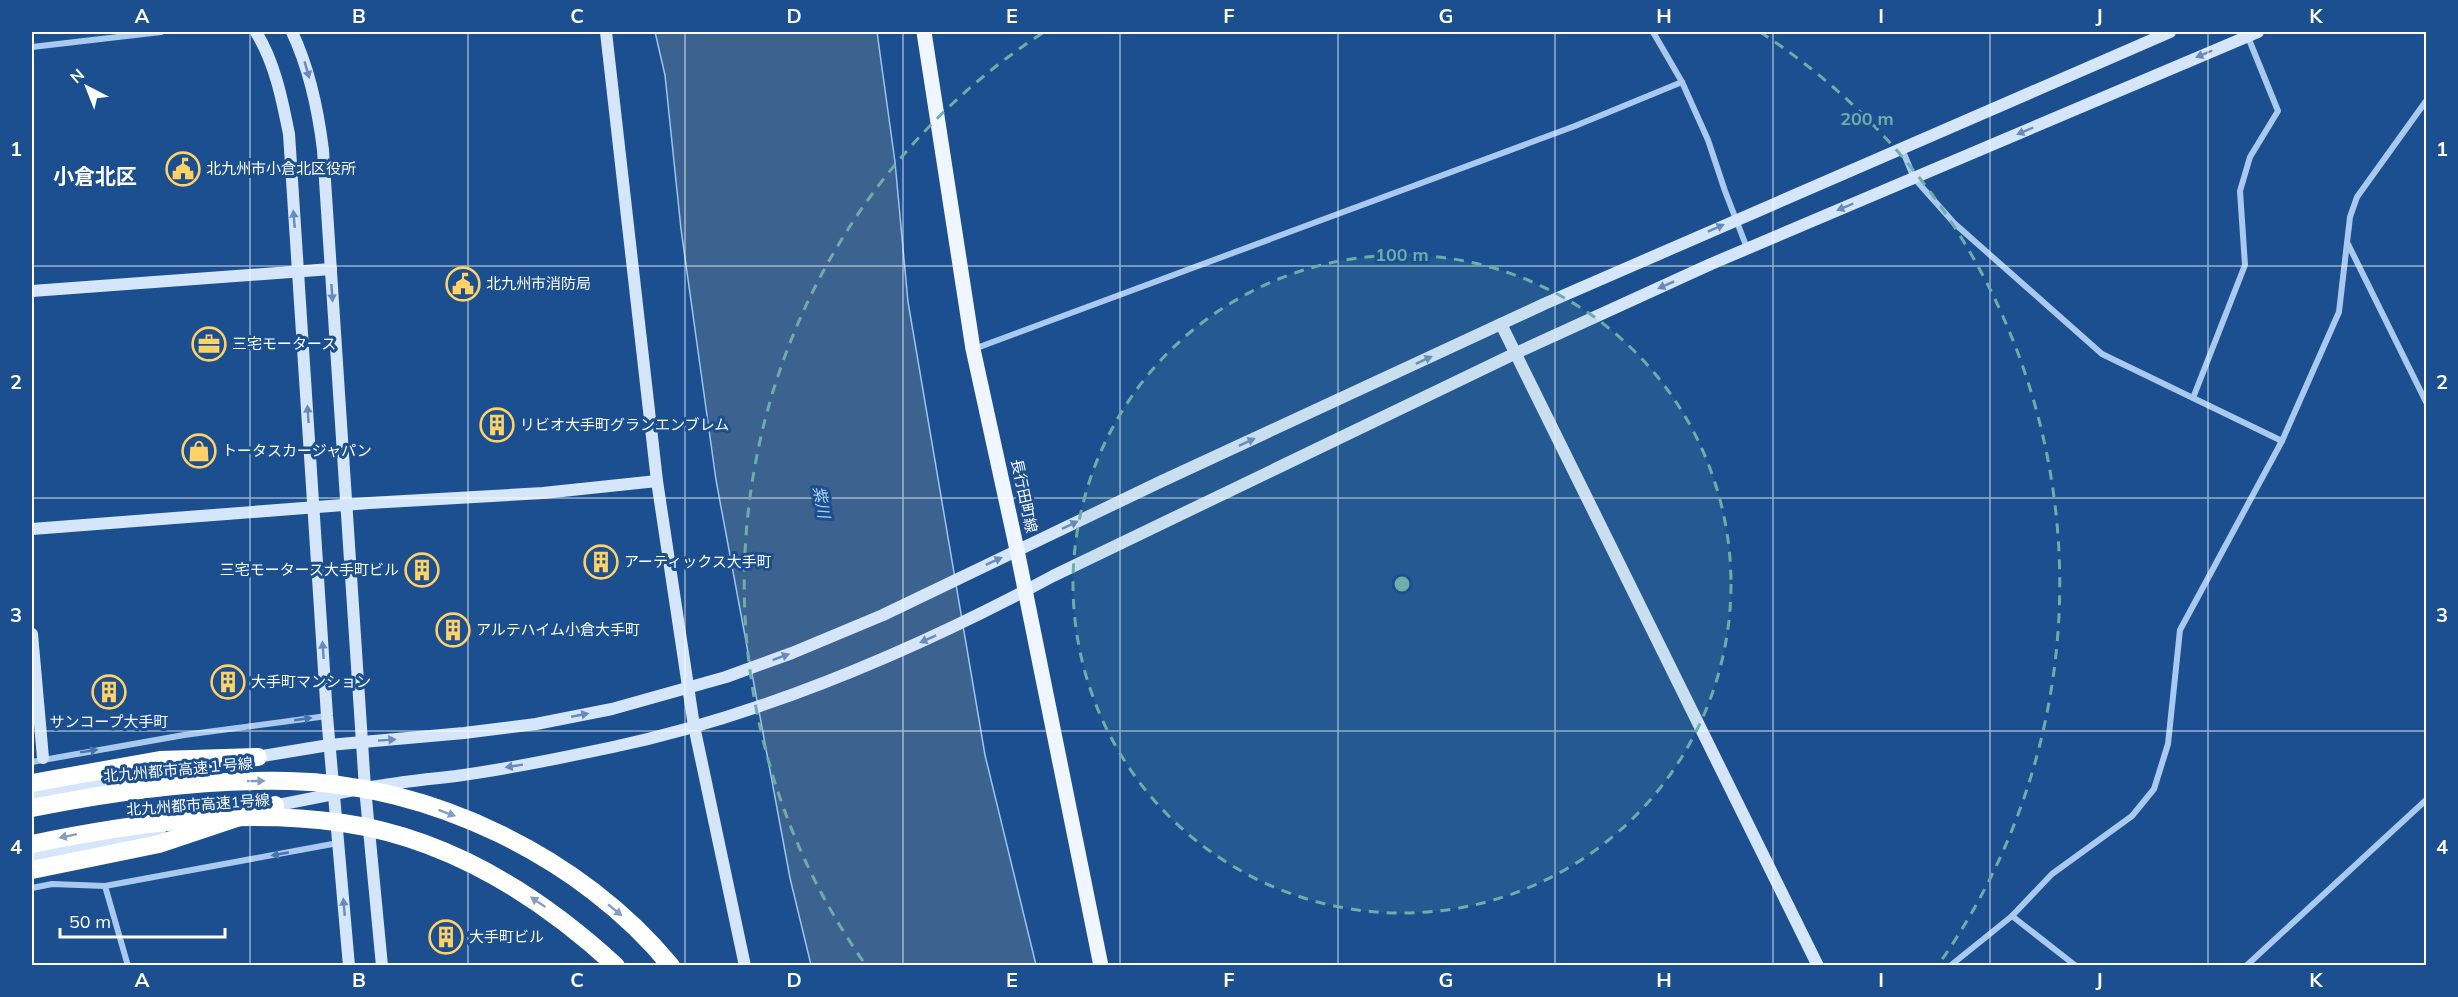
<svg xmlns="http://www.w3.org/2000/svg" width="2458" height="997" viewBox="0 0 2458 997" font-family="Mulish,'Noto Sans JP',sans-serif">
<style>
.water{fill:#3c6290;stroke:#9cc4f0;stroke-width:1.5}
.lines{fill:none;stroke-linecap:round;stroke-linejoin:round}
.street{stroke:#a9c9ee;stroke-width:6}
.secondary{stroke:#d6e6fa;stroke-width:12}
.primary{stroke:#f0f6ff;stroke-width:15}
.highway{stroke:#fff;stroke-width:18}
.highway-bridge{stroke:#fff;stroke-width:18}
.oneway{fill:#668bba}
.oneway2{fill:#4674ac}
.oneway3{fill:#829ec1}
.grid{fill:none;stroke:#fff;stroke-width:1.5;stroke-opacity:0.55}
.ring{fill:none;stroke:#6fada8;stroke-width:3;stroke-dasharray:10 8}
.labels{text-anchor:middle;stroke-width:6;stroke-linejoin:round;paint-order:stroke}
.poi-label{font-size:15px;fill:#fff;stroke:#1b4f8f;text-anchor:start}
.street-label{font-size:15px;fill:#fff;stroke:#1b4f8f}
.water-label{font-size:16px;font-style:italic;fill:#b5d3f5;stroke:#1b4f8f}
.district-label{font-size:21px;font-weight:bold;fill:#fff;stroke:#1b4f8f}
.centre{fill:#6fada8;stroke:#1b4f8f;stroke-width:3}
.ring-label{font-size:18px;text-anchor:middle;font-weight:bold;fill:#6fada8;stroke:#1b4f8f;stroke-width:6;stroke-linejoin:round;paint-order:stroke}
.neatline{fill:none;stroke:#fff;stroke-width:2}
.grid-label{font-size:20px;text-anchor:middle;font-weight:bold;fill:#fff}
</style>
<rect width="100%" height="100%" fill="#1b4f8f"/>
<polygon class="water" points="655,32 877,32 895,162 908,302 985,755 1036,965 811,965 790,878 716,480 681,229 665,75"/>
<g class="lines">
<g class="street">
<polyline points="1653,32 1682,82 1708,140 1725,191 1747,248"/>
<polyline points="32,47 161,32"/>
<polyline points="1902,149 1914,178 1954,223 2102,354 2282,441"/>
<polyline points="2348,244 2426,402"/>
<polyline points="974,349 1575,126 1682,82"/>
<polyline points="2193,398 2245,265 2240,191 2250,157 2278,111 2248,37"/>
<polyline points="32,762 184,735 327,716"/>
<polyline points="105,886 128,966"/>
<polyline points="32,888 52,884 105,886 338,843"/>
<polyline points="2012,916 2076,966"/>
<polyline points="1950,966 2012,916 2052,874 2132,816 2154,789 2168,744 2180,630 2282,441 2339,312 2350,217 2357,197 2426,101"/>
<polyline points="2246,966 2426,800"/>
</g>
<g class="secondary">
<path d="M256,32C275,63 282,99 289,134L327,716L349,966"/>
<path d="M292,32C310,70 318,109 323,150L365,788L382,966"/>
<polyline points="606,32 657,481 694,726 745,966"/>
<polyline points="32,291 331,269"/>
<polyline points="1501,324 1818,966"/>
<polyline points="32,529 369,503 543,493 657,481"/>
<polyline points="32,634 43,758"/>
<polyline points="250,758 329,745 464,733 536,724 612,709 726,677 792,653 883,615 1160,482 1544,304 2170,32"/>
<path d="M371,787C399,782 428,779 456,776C509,769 561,758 613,747C767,714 915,650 1053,576L1514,354L1711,264L2258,32"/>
<polyline points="32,797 212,765"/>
<polyline points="268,807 354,790"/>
<polyline points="32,858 160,830"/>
</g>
<polyline class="primary" points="924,32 973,349 1017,550 1101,966"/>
<g class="highway">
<polyline points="32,783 160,760 258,757"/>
<polyline points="32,870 159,844 275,805"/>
</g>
<g class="highway-bridge">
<path d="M32,808C116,791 202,779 289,781C430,784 582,857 671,966"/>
<path d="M32,844C133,823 240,808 343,823C447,838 540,896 616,966"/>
</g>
</g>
<defs><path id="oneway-solid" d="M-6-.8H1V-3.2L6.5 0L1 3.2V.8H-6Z" transform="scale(1.5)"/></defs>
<g class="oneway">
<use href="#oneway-solid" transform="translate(2204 54) rotate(157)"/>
<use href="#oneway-solid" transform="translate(307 70) rotate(74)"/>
<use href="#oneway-solid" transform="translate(2025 131) rotate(157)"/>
<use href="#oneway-solid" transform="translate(1845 207) rotate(157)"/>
<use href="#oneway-solid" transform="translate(294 219) rotate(-95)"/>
<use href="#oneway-solid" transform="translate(1716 228) rotate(-24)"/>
<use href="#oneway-solid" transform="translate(1666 285) rotate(156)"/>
<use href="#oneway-solid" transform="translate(332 293) rotate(86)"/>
<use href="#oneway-solid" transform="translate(1424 360) rotate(-25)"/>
<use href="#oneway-solid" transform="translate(308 414) rotate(-94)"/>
<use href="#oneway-solid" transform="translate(1247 442) rotate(-25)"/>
<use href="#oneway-solid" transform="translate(1070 525) rotate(-26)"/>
<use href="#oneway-solid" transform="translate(994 561) rotate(-25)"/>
<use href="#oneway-solid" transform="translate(928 639) rotate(156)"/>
<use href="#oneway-solid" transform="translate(323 650) rotate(-94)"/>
<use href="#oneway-solid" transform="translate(781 657) rotate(-20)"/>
<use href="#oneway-solid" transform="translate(580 715) rotate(-11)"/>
<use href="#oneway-solid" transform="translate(387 740) rotate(-4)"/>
<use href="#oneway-solid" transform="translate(514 766) rotate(171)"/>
<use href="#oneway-solid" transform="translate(344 907) rotate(-95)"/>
</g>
<g class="oneway2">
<use href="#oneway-solid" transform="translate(303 719) rotate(-8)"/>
<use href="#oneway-solid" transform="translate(89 751) rotate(-9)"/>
<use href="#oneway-solid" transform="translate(280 854) rotate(170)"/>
</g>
<g class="oneway3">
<use href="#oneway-solid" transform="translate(256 781) rotate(-1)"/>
<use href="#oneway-solid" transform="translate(447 813) rotate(20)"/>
<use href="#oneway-solid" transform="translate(68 836) rotate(168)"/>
<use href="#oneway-solid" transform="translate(538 902) rotate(-146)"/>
<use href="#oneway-solid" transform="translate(615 910) rotate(39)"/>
</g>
<path class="grid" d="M250,32V966M468,32V966M685,32V966M903,32V966M1120,32V966M1338,32V966M1555,32V966M1773,32V966M1990,32V966M2208,32V966M32,266H2426M32,498H2426M32,731H2426"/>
<circle cx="1402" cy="584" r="329" fill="#6fada8" fill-opacity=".12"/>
<g class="ring">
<circle cx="1402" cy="584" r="329"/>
<path d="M863 961A658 658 0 0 1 1044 32M1760 32A658 658 0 0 1 1941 961"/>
</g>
<defs>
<symbol id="civic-ring" viewBox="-11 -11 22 22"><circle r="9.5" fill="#1b4f8f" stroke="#ffd166" stroke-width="1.5"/><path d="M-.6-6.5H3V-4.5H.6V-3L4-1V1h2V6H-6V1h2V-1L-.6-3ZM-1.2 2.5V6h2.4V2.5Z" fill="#ffd166"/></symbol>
<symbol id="office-ring" viewBox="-11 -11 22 22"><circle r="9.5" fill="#1b4f8f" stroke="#ffd166" stroke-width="1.5"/><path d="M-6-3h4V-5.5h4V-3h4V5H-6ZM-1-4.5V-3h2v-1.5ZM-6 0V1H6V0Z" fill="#ffd166"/></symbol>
<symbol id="building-ring" viewBox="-11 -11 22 22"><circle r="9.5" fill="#1b4f8f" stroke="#ffd166" stroke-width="1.5"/><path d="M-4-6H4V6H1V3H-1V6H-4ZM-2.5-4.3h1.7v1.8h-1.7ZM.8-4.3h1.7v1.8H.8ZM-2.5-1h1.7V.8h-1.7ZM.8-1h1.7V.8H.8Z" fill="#ffd166"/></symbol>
<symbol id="shop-ring" viewBox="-11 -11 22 22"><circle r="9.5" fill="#1b4f8f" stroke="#ffd166" stroke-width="1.5"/><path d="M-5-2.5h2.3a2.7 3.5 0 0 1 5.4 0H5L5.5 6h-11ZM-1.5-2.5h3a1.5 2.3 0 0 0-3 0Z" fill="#ffd166"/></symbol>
</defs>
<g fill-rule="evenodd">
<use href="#civic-ring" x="164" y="150" width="38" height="38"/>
<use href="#civic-ring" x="444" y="265" width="38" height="38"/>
<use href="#office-ring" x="190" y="325" width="38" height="38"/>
<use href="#building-ring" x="478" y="406" width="38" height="38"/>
<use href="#shop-ring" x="180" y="432" width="38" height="38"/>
<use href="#building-ring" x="582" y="543" width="38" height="38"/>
<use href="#building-ring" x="403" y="551" width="38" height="38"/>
<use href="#building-ring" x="434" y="611" width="38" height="38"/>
<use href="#building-ring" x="209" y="663" width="38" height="38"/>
<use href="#building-ring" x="90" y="673" width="38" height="38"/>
<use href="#building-ring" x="427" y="918" width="38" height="38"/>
</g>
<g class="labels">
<g class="poi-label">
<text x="206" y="174">北九州市小倉北区役所</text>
<text x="486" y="289">北九州市消防局</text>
<text x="232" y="349">三宅モータース</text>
<text x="520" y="430">リビオ大手町グランエンブレム</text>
<text x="222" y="456">トータスカージャパン</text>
<text x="624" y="567">アーティックス大手町</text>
<text x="399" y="575" text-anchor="end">三宅モータース大手町ビル</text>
<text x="476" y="635">アルテハイム小倉大手町</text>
<text x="251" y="687">大手町マンション</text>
<text x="109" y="727" text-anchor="middle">サンコープ大手町</text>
<text x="469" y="942">大手町ビル</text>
</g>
<g class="street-label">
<text transform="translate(1024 496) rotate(78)" y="5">長行田町線</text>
<text transform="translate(178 770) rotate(-5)" y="5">北九州都市高速１号線</text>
<text transform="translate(198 805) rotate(-4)" y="5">北九州都市高速1号線</text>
</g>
<g class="water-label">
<text transform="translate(822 502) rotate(80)" y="6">紫川</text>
</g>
<g class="district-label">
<text x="95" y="184">小倉北区</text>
</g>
</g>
<circle cx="1402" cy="584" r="9" class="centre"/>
<g class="ring-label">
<text x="1867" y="125">200 m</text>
<text x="1402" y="261">100 m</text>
</g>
<rect width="2458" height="997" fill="none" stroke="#1b4f8f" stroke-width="66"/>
<g transform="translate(87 87) rotate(318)" stroke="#1b4f8f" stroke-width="4.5" paint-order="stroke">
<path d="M0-4.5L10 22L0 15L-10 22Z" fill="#ffffff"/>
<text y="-9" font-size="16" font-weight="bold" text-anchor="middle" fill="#ffffff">N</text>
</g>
<path d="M60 928v9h165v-9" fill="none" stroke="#ffffff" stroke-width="3"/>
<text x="69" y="928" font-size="18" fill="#ffffff" stroke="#1b4f8f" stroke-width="4.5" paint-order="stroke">50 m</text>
<rect x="33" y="33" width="2392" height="931" class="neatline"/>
<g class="grid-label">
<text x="142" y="23">A</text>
<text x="359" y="23">B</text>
<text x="577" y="23">C</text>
<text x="794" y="23">D</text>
<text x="1012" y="23">E</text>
<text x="1229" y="23">F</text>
<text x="1446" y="23">G</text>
<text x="1664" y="23">H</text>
<text x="1881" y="23">I</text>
<text x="2099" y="23">J</text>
<text x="2316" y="23">K</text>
<text x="16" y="156">1</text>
<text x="2442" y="156">1</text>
<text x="16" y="389">2</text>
<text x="2442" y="389">2</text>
<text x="16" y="622">3</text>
<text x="2442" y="622">3</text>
<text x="16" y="854">4</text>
<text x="2442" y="854">4</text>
<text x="142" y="987">A</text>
<text x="359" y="987">B</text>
<text x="577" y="987">C</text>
<text x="794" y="987">D</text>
<text x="1012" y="987">E</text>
<text x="1229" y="987">F</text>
<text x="1446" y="987">G</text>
<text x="1664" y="987">H</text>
<text x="1881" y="987">I</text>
<text x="2099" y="987">J</text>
<text x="2316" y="987">K</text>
</g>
</svg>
